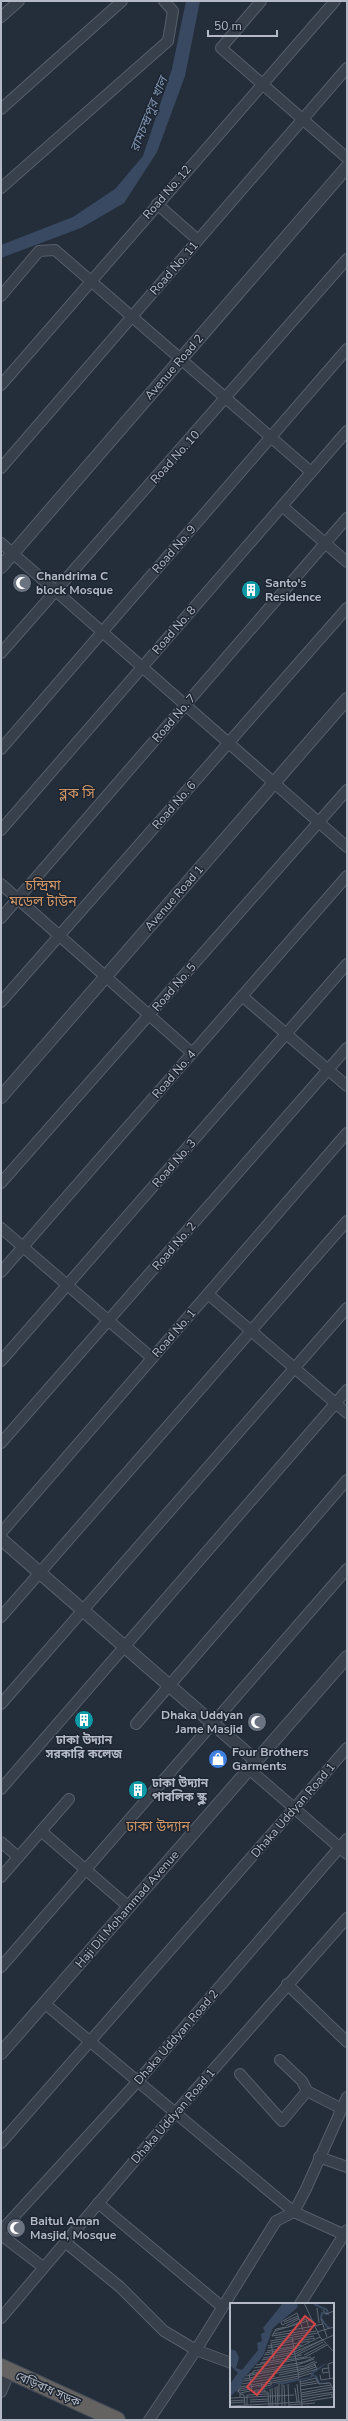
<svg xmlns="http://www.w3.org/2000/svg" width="348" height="2421" viewBox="0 0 348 2421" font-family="'Nunito Sans','Noto Sans Bengali',sans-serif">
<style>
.water{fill:#394962}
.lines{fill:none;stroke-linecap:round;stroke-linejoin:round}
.minor-casing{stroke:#565e6a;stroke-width:12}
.tertiary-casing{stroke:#565e6a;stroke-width:14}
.trunk-casing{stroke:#434b57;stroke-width:18}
.minor{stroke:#38404c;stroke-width:10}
.tertiary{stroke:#38404c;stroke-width:12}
.trunk{stroke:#646361;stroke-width:16}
.labels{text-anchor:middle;stroke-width:3;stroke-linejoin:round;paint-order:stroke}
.street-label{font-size:12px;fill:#b4bbc7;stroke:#1d2531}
.poi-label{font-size:12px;font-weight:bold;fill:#b4bbc7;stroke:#1d2531;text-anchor:start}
.water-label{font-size:13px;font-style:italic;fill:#7d90ad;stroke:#1d2531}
.quarter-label{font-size:14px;fill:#cf9767;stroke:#1d2531}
.inset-river{fill:none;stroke:#394962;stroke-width:2}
.inset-road{fill:none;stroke:#5e6673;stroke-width:1}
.view{fill:#cf4548;fill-opacity:0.15;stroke:#cf4548;stroke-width:2}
.inset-edge{fill:none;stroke:#b4bbc7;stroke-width:2}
</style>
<rect width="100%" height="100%" fill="#242e3b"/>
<polygon class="water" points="186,1 200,1 185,76 157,152 124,203 81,228 1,258 1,245 73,217 115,189 143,156 172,69"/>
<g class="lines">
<defs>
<g id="minor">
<polyline points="261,1 221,48 347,158"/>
<polyline points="1,17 19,1"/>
<polyline points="1,109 122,1"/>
<polyline points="1,188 168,41 173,11 164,1"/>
<polyline points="157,204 198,240"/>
<polyline points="1,296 39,251 55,250 311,472"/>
<polyline points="1,385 335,1"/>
<polyline points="1,468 347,68"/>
<polyline points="282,506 347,562"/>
<polyline points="1,543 347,847"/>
<polyline points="1,653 347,259"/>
<polyline points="1,749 347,349"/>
<polyline points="1,830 347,431"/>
<polyline points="1,884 192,1053"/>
<polyline points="1,918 347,518"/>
<polyline points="242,996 347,1086"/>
<polyline points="1,1002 347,608"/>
<polyline points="1,1183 347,790"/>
<polyline points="1,1228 152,1358"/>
<polyline points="1,1272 347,876"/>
<polyline points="208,1294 347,1413"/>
<polyline points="1,1361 347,964"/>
<polyline points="1,1443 347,1048"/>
<polyline points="1,1533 347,1133"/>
<polyline points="1,1617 347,1221"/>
<polyline points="1,1704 347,1308"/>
<polyline points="136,1724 347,1480"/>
<polyline points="249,1769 347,1854"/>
<polyline points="1,1789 347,1390"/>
<polyline points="41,1831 129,1907"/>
<polyline points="1,1842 18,1857"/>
<polyline points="1,1877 69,1799"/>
<polyline points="1,1967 347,1569"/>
<polyline points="287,1984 347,2042"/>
<polyline points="44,2003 294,2212 347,2236"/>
<polyline points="280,2060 302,2081 307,2091 342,2109"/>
<polyline points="240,2074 282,2121 307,2091"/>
<polyline points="1,2143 347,1748"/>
<polyline points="319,2157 347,2167"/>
<polyline points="98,2203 221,2306"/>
<polyline points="1,2231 138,2081 347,1839"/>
<polyline points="1,2235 43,2267"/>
<polyline points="65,2242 120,2287 164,2331 196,2350 231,2363"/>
<polyline points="300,2304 347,2230"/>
<polyline points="1,2318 175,2113 347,1918"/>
<polyline points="1,2392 10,2371"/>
<polyline points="149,2420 196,2350 276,2221 294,2212 306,2189 347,2097"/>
</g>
<g id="tertiary">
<polyline points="1,567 347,167"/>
<polyline points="1,1097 347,699"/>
<polyline points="1,1539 256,1761"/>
<polyline points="1,2053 347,1657"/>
</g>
<polyline id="trunk" points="1,2367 117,2420"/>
</defs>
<use href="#minor" class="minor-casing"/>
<use href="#tertiary" class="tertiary-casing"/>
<use href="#trunk" class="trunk-casing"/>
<use href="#minor" class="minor"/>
<use href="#tertiary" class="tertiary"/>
<use href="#trunk" class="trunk"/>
</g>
<defs>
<symbol id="mosque-disc" viewBox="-11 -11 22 22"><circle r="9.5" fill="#6b7280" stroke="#1d2531"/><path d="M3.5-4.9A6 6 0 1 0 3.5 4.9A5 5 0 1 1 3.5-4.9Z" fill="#fff"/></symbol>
<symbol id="building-disc" viewBox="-11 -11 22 22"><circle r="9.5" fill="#0f9aa8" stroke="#1d2531"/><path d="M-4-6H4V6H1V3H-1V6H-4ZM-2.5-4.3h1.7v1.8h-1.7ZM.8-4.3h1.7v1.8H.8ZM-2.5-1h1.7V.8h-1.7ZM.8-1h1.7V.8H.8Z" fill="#fff"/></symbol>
<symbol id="shop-disc" viewBox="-11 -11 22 22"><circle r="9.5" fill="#3f7fe0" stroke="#1d2531"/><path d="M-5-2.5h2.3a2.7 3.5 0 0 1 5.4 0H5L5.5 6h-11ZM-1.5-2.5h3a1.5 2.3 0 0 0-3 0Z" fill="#fff"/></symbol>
</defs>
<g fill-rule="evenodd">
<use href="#mosque-disc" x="11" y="572" width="22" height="22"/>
<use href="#building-disc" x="240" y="579" width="22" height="22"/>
<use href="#building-disc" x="73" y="1709" width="22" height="22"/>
<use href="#mosque-disc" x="246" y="1711" width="22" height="22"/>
<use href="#shop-disc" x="207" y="1748" width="22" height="22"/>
<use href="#building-disc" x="127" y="1779" width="22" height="22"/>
<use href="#mosque-disc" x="5" y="2217" width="22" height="22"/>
</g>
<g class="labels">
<g class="street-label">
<text transform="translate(167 192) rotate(-49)" y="4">Road No. 12</text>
<text transform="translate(174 268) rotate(-49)" y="4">Road No. 11</text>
<text transform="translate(174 367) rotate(-49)" y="4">Avenue Road 2</text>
<text transform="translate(175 457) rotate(-48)" y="4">Road No. 10</text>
<text transform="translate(174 549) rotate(-49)" y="4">Road No. 9</text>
<text transform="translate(174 630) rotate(-49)" y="4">Road No. 8</text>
<text transform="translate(174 718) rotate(-49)" y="4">Road No. 7</text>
<text transform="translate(174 805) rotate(-49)" y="4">Road No. 6</text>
<text transform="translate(174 898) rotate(-49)" y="4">Avenue Road 1</text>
<text transform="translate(174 987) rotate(-49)" y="4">Road No. 5</text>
<text transform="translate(174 1074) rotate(-49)" y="4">Road No. 4</text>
<text transform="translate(174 1163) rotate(-49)" y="4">Road No. 3</text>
<text transform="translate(174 1246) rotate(-49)" y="4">Road No. 2</text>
<text transform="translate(174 1333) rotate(-49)" y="4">Road No. 1</text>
<text transform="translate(293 1810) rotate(-49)" y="4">Dhaka Uddyan Road 1</text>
<text transform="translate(127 1909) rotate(-49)" y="4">Haji Dil Mohammad Avenue</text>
<text transform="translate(176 2037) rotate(-49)" y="4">Dhaka Uddyan Road 2</text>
<text transform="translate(173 2116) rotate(-49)" y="4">Dhaka Uddyan Road 1</text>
<text transform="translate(48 2389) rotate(24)" y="4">বেড়িবাধ সড়ক</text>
</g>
<g class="poi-label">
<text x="36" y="580">Chandrima C<tspan x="36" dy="14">block Mosque</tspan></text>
<text x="265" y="587">Santo's<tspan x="265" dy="14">Residence</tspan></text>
<text x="243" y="1719" text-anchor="end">Dhaka Uddyan<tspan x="243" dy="14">Jame Masjid</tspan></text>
<text x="84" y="1744" text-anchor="middle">ঢাকা উদ্যান<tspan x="84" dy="14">সরকারি কলেজ</tspan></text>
<text x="232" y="1756">Four Brothers<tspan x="232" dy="14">Garments</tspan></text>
<text x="152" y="1787">ঢাকা উদ্যান<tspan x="152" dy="14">পাবলিক স্কুল</tspan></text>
<text x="30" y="2225">Baitul Aman<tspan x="30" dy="14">Masjid, Mosque</tspan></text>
</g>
<g class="water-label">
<text transform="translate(148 114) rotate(-68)" y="5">রামচন্দ্রপুর খাল</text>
</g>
<g class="quarter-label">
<text x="77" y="798">ব্লক সি</text>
<text x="43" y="890">চন্দ্রিমা<tspan x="43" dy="16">মডেল টাউন</tspan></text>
<text x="158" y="1831">ঢাকা উদ্যান</text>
</g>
</g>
<g transform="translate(230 2303)">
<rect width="104" height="104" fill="#242e3b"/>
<path d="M53,0H68L67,5L43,25L33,53L14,75L8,90L16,91L26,84L28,83L38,85L47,80L80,74L83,68L98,59L83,71L87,73L90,80L98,79L101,80L104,86V87L101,80L89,81L84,73L80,75L54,81H46L40,85L36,86L27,84L16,91H9L6,88L0,94V81L8,70L0,62V46L6,48L9,55L6,65L12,67L28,47L27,40L32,38L31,31L35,29L33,25Z" fill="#394962"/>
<path class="inset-river" d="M84,1L97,7L98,11L92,10L91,15L98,25L100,24"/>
<path class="inset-road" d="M74,0L90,34L104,49M87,5L89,20M93,7L96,11L104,8M91,16L97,34M54,19L68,13M52,22L51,19L67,10L73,27M52,22L68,15M56,23L69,16M56,24L46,26L42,33L80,27M58,24L76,16L79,25M45,28L81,17M87,29L104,24M43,31L93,21M45,35L86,28M40,38L88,30M68,38L85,35M38,43L64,38M38,45L80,38M37,48L72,42M64,49L104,32M35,50L64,45M65,51L92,37M34,52L64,47L90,34M67,52L93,39M74,52L95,41M33,55L64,49M32,57L65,51M44,57L41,40L84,33M30,60L72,52M26,62L75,54L97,42M67,62L84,56M24,65L81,54M98,65L92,66L93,70L99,69M68,68L86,62M68,70L86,64M23,72V68L74,59L85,54M49,72L68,68M68,72L87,66L84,60M90,72L91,77L104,75M16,73L75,63L85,58M69,74L82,70M14,76L75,65L87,59M100,76L98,61L104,59M70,77L72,104L79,103M13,78L45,73M70,79L86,75L89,81L100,80L104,88M31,80L32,84L41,82V79M12,81L68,71M49,81V98M52,81V104M58,81L59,104M67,81L69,99M70,81L87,78M54,82L55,104M47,83L48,104M70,83L88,80M10,84L69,73M45,84L46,104M42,85L43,104M65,85L67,99M40,86L41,104M70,87L101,82M8,88L22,86L19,71L67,62M20,88L10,90L8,88L9,86L69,75L62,34M23,89H38L39,104M23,90L25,87H35V89M71,90L102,84M71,92L103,86M71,94L104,89M1,95L64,92M10,95V91L14,92L15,102M20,97L38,96M71,97L102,91V94M0,98L15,97M20,99L38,98M0,100L15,99M17,102V92L38,91M59,102L85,100M0,103L72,99L104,94"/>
<path class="view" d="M75,13L85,21L27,92L17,84Z"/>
<rect width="104" height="104" class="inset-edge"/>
</g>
<rect width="348" height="2421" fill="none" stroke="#b4bbc7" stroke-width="4"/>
<path d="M208 30v6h69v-6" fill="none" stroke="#b4bbc7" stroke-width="2"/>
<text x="214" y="30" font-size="12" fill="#b4bbc7" stroke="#1d2531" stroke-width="3" paint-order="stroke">50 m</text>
</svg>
